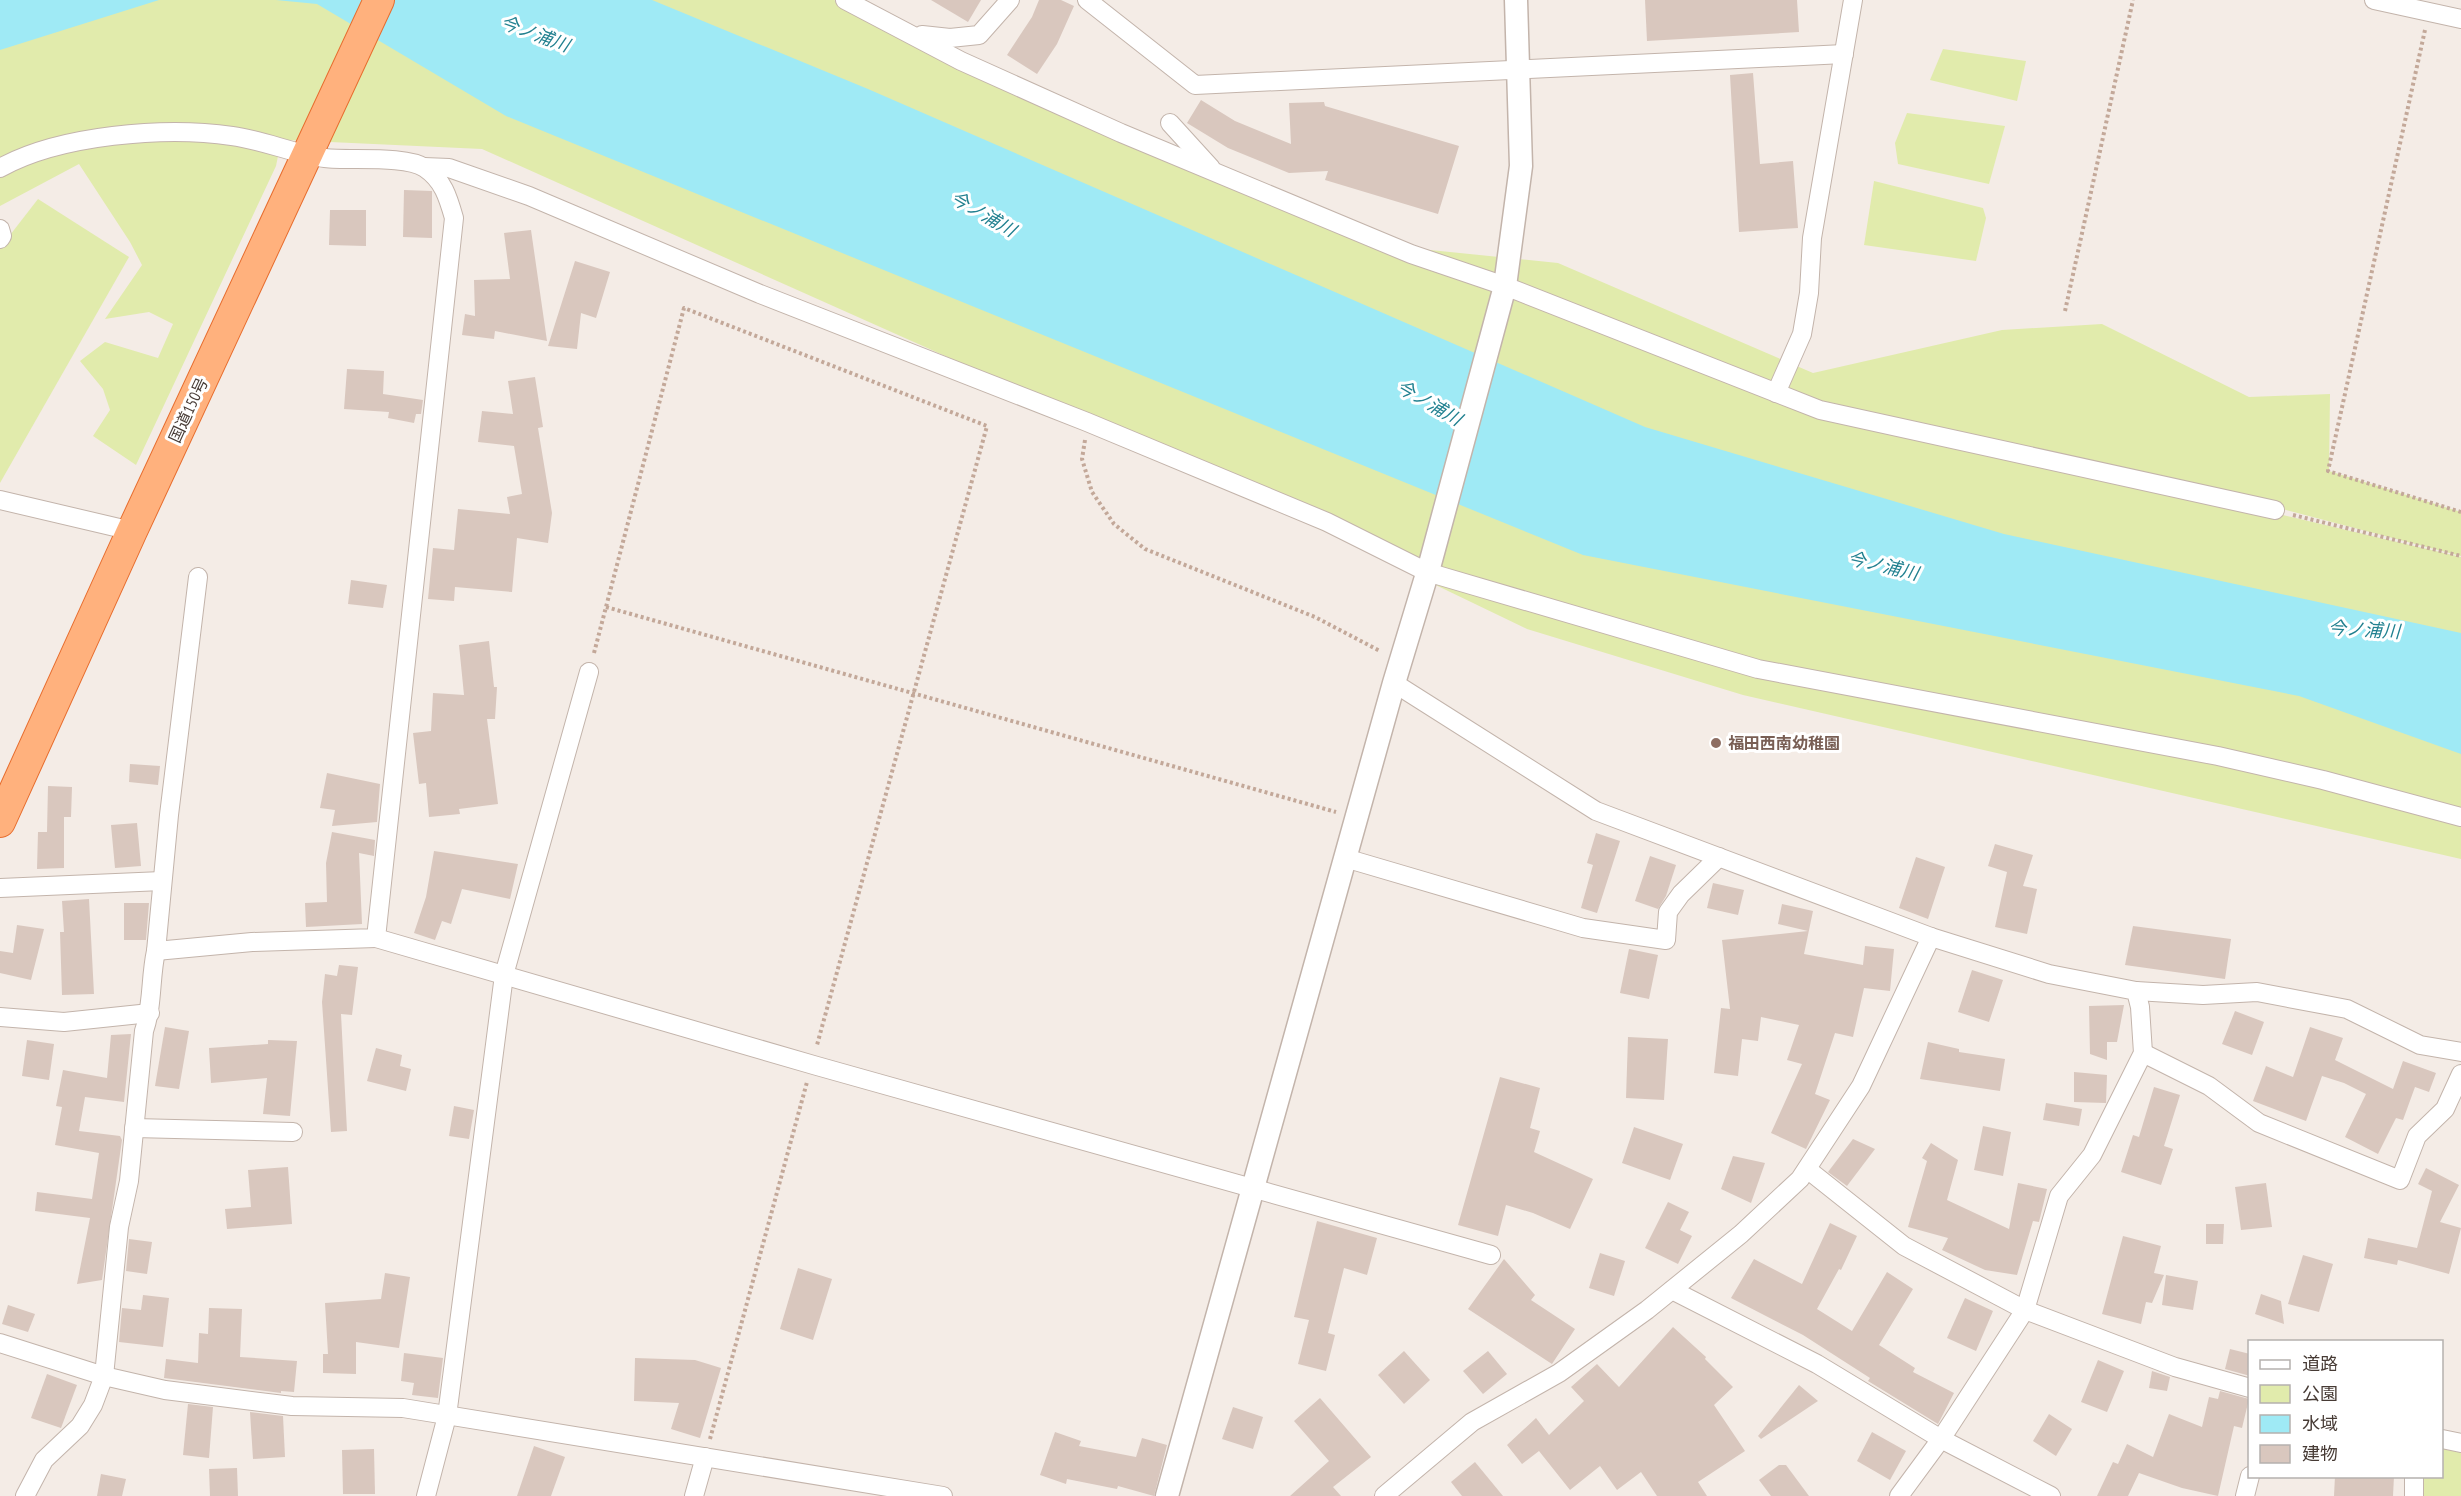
<svg xmlns="http://www.w3.org/2000/svg" width="2461" height="1496" viewBox="0 0 2461 1496" font-family="'PT Sans Narrow','Noto Sans JP',sans-serif">
<style>
.green{fill:#e1ebac}
.water{fill:#9feaf5}
.building{fill:#d9c7be}
.lines{fill:none;stroke-linecap:round;stroke-linejoin:round}
.minor-casing{stroke:#c3b4ab;stroke-width:20}
.tertiary-casing{stroke:#c3b4ab;stroke-width:25}
.trunk-casing{stroke:#e76d2e;stroke-width:32}
.path{stroke:#c3a899;stroke-width:4;stroke-dasharray:3 3;stroke-linecap:butt}
.minor{stroke:#fff;stroke-width:18}
.tertiary{stroke:#fff;stroke-width:22}
.trunk{stroke:#ffb17d;stroke-width:30}
.education-dot{fill:#8d6e63;stroke:#fff;stroke-width:2}
.labels{text-anchor:middle;stroke-width:6;stroke-linejoin:round;paint-order:stroke}
.street-label{font-size:16px;fill:#473b35;stroke:#fff}
.education-label{font-size:16px;font-weight:bold;fill:#785e54;stroke:#fff;text-anchor:start}
.water-label{font-size:18px;font-style:italic;fill:#228190;stroke:#fff}
</style>
<rect width="100%" height="100%" fill="#f4ece6"/>
<g class="green">
<polygon points="0,0 834,0 1391,246 1558,263 1813,373 2002,330 2102,324 2249,397 2330,394 2329,471 2461,512 2461,556 2271,506 2266,511 2461,557 2461,859 1743,695 1527,629 1151,448 482,149 265,139 280,146 276,166 136,465 93,436 110,410 103,389 80,361 105,342 158,358 173,324 149,312 105,319 142,265 130,242 79,164 0,206"/>
<polygon points="1943,49 2026,61 2017,101 1930,80"/>
<polygon points="1907,113 2005,126 1989,184 1898,164 1895,143"/>
<polygon points="1874,181 1983,208 1986,218 1976,261 1864,245"/>
<polygon points="38,199 129,257 0,483 0,248"/>
<polygon points="2442,1441 2461,1446 2461,1496 2414,1496 2414,1477 2442,1476"/>
</g>
<g class="water">
<polygon points="0,0 159,0 0,50"/>
<polygon points="276,0 652,0 868,89 1645,427 2004,534 2461,633 2461,754 2299,696 1583,555 506,116 317,4"/>
</g>
<g class="building">
<polygon points="931,0 981,0 968,22"/>
<polygon points="1039,0 1061,0 1074,6 1057,44 1037,74 1007,55 1032,17"/>
<polygon points="1645,0 1797,0 1799,32 1647,41"/>
<polygon points="1753,73 1760,164 1793,161 1798,228 1739,232 1730,75"/>
<polygon points="1201,100 1235,121 1291,144 1289,103 1324,102 1325,106 1459,146 1438,214 1325,180 1328,171 1289,173 1228,148 1187,123"/>
<polygon points="404,190 432,191 432,238 403,237"/>
<polygon points="330,210 366,210 366,246 329,245"/>
<polygon points="531,230 547,341 495,331 494,339 462,335 465,314 475,316 474,280 510,279 504,233"/>
<polygon points="575,261 610,272 596,318 581,313 577,349 548,346"/>
<polygon points="347,369 384,371 383,394 423,400 421,414 416,414 414,423 388,418 389,412 344,409"/>
<polygon points="535,377 543,427 538,428 552,513 548,543 517,538 512,592 455,587 454,601 428,599 433,548 454,550 458,509 510,514 507,497 522,494 514,446 478,442 482,411 513,414 508,381"/>
<polygon points="351,580 387,585 383,608 348,604"/>
<polygon points="489,641 494,687 497,687 495,719 487,719 498,804 459,809 460,814 429,817 426,783 419,784 413,733 431,731 433,693 464,695 459,645"/>
<polygon points="130,764 160,766 158,785 129,782"/>
<polygon points="327,773 380,784 377,822 332,826 335,810 320,808"/>
<polygon points="48,786 72,787 71,817 64,817 64,868 37,869 38,832 47,832"/>
<polygon points="137,823 141,866 115,868 111,825"/>
<polygon points="332,832 375,840 374,856 359,853 362,924 306,927 305,903 327,902 326,863"/>
<polygon points="1596,833 1620,841 1597,913 1581,908 1593,865 1587,863"/>
<polygon points="1995,844 2033,855 2023,886 2037,889 2027,934 1995,927 2007,872 1988,866"/>
<polygon points="434,851 518,864 510,899 462,889 451,924 442,921 435,940 414,933 426,897"/>
<polygon points="1650,856 1676,865 1666,896 1658,909 1635,901"/>
<polygon points="1916,857 1945,867 1928,919 1899,908"/>
<polygon points="1713,883 1744,890 1738,915 1707,908"/>
<polygon points="89,899 94,994 62,995 60,932 64,932 62,901"/>
<polygon points="124,903 149,903 146,940 124,940"/>
<polygon points="1782,904 1813,911 1804,954 1863,965 1865,946 1894,949 1890,991 1864,988 1853,1037 1835,1033 1815,1094 1830,1100 1806,1149 1771,1133 1802,1064 1787,1060 1799,1025 1761,1017 1758,1041 1742,1039 1738,1076 1714,1073 1721,1008 1730,1009 1722,940 1808,931 1778,924"/>
<polygon points="17,925 44,929 31,980 0,973 0,951 13,953"/>
<polygon points="2133,926 2231,939 2225,979 2125,965"/>
<polygon points="1629,949 1658,955 1649,999 1620,993"/>
<polygon points="339,965 358,967 352,1015 341,1014 347,1131 331,1132 322,1002 325,974 337,976"/>
<polygon points="1972,970 2003,980 1989,1022 1958,1012"/>
<polygon points="2124,1005 2117,1042 2107,1042 2107,1060 2090,1054 2089,1006"/>
<polygon points="2235,1011 2264,1022 2252,1055 2222,1044"/>
<polygon points="165,1027 189,1031 179,1089 155,1086"/>
<polygon points="2310,1027 2343,1038 2335,1060 2393,1089 2403,1061 2436,1073 2429,1092 2415,1087 2403,1120 2396,1118 2378,1154 2345,1137 2366,1094 2344,1083 2322,1076 2306,1121 2253,1101 2266,1066 2293,1077"/>
<polygon points="131,1034 124,1102 85,1097 79,1131 120,1136 122,1140 102,1280 77,1284 90,1218 35,1211 37,1192 92,1199 99,1153 55,1145 62,1107 56,1106 63,1070 107,1078 111,1035"/>
<polygon points="1628,1037 1668,1039 1664,1100 1626,1098"/>
<polygon points="27,1040 54,1044 49,1080 22,1076"/>
<polygon points="268,1040 297,1041 290,1116 263,1114 267,1078 211,1083 209,1048 268,1044"/>
<polygon points="1928,1042 1959,1049 1959,1052 2005,1059 2000,1091 1920,1079"/>
<polygon points="376,1048 402,1055 400,1066 411,1069 406,1091 367,1081"/>
<polygon points="2074,1072 2107,1075 2106,1103 2074,1102"/>
<polygon points="1500,1077 1540,1088 1530,1128 1540,1131 1534,1152 1593,1179 1570,1229 1533,1213 1506,1205 1498,1236 1458,1225"/>
<polygon points="2154,1087 2180,1095 2164,1146 2173,1149 2161,1185 2121,1172 2133,1135 2139,1137"/>
<polygon points="2046,1103 2082,1109 2079,1126 2043,1120"/>
<polygon points="454,1106 474,1110 469,1139 449,1136"/>
<polygon points="1983,1126 2011,1132 2003,1176 1974,1170"/>
<polygon points="1634,1127 1683,1144 1670,1180 1622,1163"/>
<polygon points="1853,1139 1875,1149 1847,1186 1828,1172"/>
<polygon points="1931,1143 1958,1160 1947,1200 2009,1229 2018,1183 2047,1189 2039,1222 2033,1221 2017,1275 1985,1270 1942,1250 1948,1238 1908,1227 1927,1161 1922,1158"/>
<polygon points="1733,1156 1765,1163 1751,1203 1721,1189"/>
<polygon points="288,1167 292,1224 227,1229 225,1209 251,1207 248,1170"/>
<polygon points="2426,1168 2459,1185 2440,1222 2461,1228 2449,1274 2398,1260 2397,1265 2364,1258 2368,1238 2417,1248 2432,1191 2418,1184"/>
<polygon points="2266,1183 2272,1227 2241,1230 2235,1187"/>
<polygon points="1668,1202 1689,1212 1680,1230 1692,1236 1678,1264 1645,1248"/>
<polygon points="1317,1221 1377,1238 1367,1275 1344,1268 1328,1333 1335,1335 1326,1371 1298,1364 1309,1320 1294,1317"/>
<polygon points="1830,1223 1857,1236 1841,1270 1839,1269 1817,1309 1852,1331 1887,1272 1913,1289 1879,1345 1915,1368 1913,1372 1954,1393 1938,1424 1868,1381 1870,1378 1803,1335 1731,1298 1754,1259 1802,1284"/>
<polygon points="2206,1224 2224,1224 2223,1244 2206,1244"/>
<polygon points="2123,1236 2161,1246 2154,1273 2164,1275 2152,1303 2146,1302 2141,1324 2102,1314"/>
<polygon points="129,1239 152,1242 147,1274 126,1271"/>
<polygon points="1600,1253 1625,1261 1614,1296 1589,1288"/>
<polygon points="2303,1255 2333,1264 2319,1312 2288,1304"/>
<polygon points="1504,1259 1535,1295 1531,1300 1575,1329 1552,1364 1468,1309"/>
<polygon points="798,1268 832,1279 813,1340 780,1329"/>
<polygon points="385,1273 410,1277 399,1348 356,1342 356,1374 323,1373 323,1354 328,1354 325,1303 381,1299"/>
<polygon points="2166,1275 2198,1281 2193,1310 2162,1305"/>
<polygon points="2261,1294 2281,1301 2284,1324 2255,1314"/>
<polygon points="143,1295 169,1298 163,1347 119,1342 122,1308 141,1310"/>
<polygon points="1965,1298 1993,1311 1976,1351 1947,1338"/>
<polygon points="8,1305 35,1314 28,1332 2,1324"/>
<polygon points="209,1308 242,1309 240,1357 297,1361 294,1392 281,1391 281,1393 164,1378 166,1359 198,1363 199,1333 208,1334"/>
<polygon points="1673,1327 1706,1357 1705,1359 1733,1387 1714,1405 1745,1451 1698,1482 1707,1496 1657,1496 1641,1472 1617,1490 1600,1466 1570,1490 1539,1451 1522,1464 1507,1445 1536,1418 1549,1435 1584,1401 1571,1387 1597,1364 1619,1387"/>
<polygon points="2230,1349 2250,1354 2250,1376 2225,1369"/>
<polygon points="1404,1351 1430,1380 1404,1404 1378,1375"/>
<polygon points="1488,1351 1507,1374 1483,1394 1463,1371"/>
<polygon points="404,1353 443,1358 438,1398 412,1395 414,1383 401,1381"/>
<polygon points="635,1358 695,1360 721,1368 700,1438 671,1429 679,1403 634,1401"/>
<polygon points="2098,1360 2124,1371 2107,1412 2081,1402"/>
<polygon points="2152,1371 2170,1377 2167,1391 2149,1388"/>
<polygon points="47,1374 77,1385 61,1428 31,1418"/>
<polygon points="1799,1385 1818,1401 1761,1439 1758,1436"/>
<polygon points="2220,1391 2249,1399 2242,1428 2234,1426 2218,1496 2182,1488 2139,1473 2128,1496 2097,1496 2113,1462 2118,1464 2127,1444 2153,1457 2169,1414 2202,1427 2209,1397 2218,1399"/>
<polygon points="1320,1398 1371,1457 1333,1487 1341,1496 1290,1496 1329,1461 1294,1421"/>
<polygon points="188,1404 213,1407 209,1458 183,1455"/>
<polygon points="1233,1407 1263,1417 1253,1449 1222,1439"/>
<polygon points="250,1412 283,1416 285,1457 253,1459"/>
<polygon points="2049,1414 2072,1429 2056,1456 2033,1441"/>
<polygon points="1055,1432 1081,1441 1079,1446 1136,1457 1142,1438 1167,1445 1154,1496 1118,1486 1117,1489 1067,1479 1066,1484 1040,1475"/>
<polygon points="1872,1432 1906,1451 1890,1480 1857,1461"/>
<polygon points="534,1446 565,1457 551,1496 517,1496"/>
<polygon points="374,1449 375,1494 343,1494 342,1450"/>
<polygon points="1475,1462 1503,1496 1462,1496 1451,1482"/>
<polygon points="1779,1465 1786,1465 1809,1496 1771,1496 1759,1480"/>
<polygon points="237,1468 238,1496 210,1496 209,1469"/>
<polygon points="101,1474 126,1479 122,1496 97,1496"/>
<polygon points="2335,1476 2394,1476 2393,1496 2334,1496"/>
</g>
<g class="lines">
<defs>
<g id="minor">
<polyline points="845,0 961,61 1121,133 1411,254 1505,286 1820,410 2275,510"/>
<polyline points="1087,0 1195,85 1844,54"/>
<polyline points="2374,0 2461,19"/>
<polyline points="922,35 950,38 979,35 1010,0"/>
<polyline points="1170,123 1211,168"/>
<polyline points="424,167 449,168 529,196 760,294 1087,422 1327,522 1427,572 1758,669 2218,756 2323,780 2461,817"/>
<path d="M0,168C59,135 165,126 232,136C263,140 294,154 325,158C349,161 406,155 425,168C443,180 448,197 454,218L376,938L252,942L156,951"/>
<polyline points="0,229 2,236 0,239"/>
<polyline points="1776,393 1802,334 1809,293 1812,238 1853,0"/>
<polyline points="0,500 132,531"/>
<polyline points="1394,683 1596,811 1931,937 2049,974 2136,991 2140,1007 2143,1053 2092,1155 2059,1196 2025,1310 1941,1439 1899,1496"/>
<polyline points="1345,858 1583,928 1666,940 1668,912 1681,894 1719,857"/>
<polyline points="0,888 162,881"/>
<polyline points="376,938 817,1066 1491,1255"/>
<polyline points="2136,991 2203,995 2257,992 2347,1009 2420,1045 2461,1052"/>
<polyline points="0,1017 64,1022 150,1013"/>
<polyline points="2143,1053 2209,1086 2259,1123 2400,1180 2417,1136 2445,1109 2461,1074"/>
<polyline points="134,1128 293,1132"/>
<polyline points="1807,1169 1904,1246 2025,1310 2175,1367 2250,1388"/>
<polyline points="1672,1290 1817,1364 1941,1439 2051,1496"/>
<polyline points="0,1343 104,1376 165,1390 292,1406 403,1408 943,1496"/>
<polyline points="2442,1439 2461,1443"/>
<path d="M25,1496L44,1460L80,1426L93,1405L104,1376L119,1227L129,1181L144,1031C153,1005 150,978 156,951L169,815L198,577"/>
<polyline points="426,1496 447,1416 504,975 589,672"/>
<polyline points="694,1496 705,1457"/>
<polyline points="1384,1496 1472,1422 1559,1373 1647,1310 1741,1234 1800,1179 1861,1086 1931,937"/>
<polyline points="2245,1496 2250,1476"/>
<polyline points="2414,1496 2414,1476"/>
</g>
<polyline id="tertiary" points="1167,1496 1394,683 1430,564 1505,286 1521,166 1516,0"/>
<polyline id="trunk" points="0,822 132,531 379,0"/>
</defs>
<use href="#minor" class="minor-casing"/>
<use href="#tertiary" class="tertiary-casing"/>
<use href="#trunk" class="trunk-casing"/>
<g class="path">
<polyline points="2425,30 2328,471 2461,512"/>
<polyline points="2065,311 2133,0"/>
<polyline points="1085,440 1082,459 1092,492 1114,524 1145,549 1315,617 1380,651"/>
<polyline points="2293,515 2461,556"/>
<polyline points="606,607 1336,812"/>
<polyline points="594,653 684,308 987,426 817,1045"/>
<polyline points="710,1439 807,1082"/>
</g>
<use href="#minor" class="minor"/>
<use href="#tertiary" class="tertiary"/>
<use href="#trunk" class="trunk"/>
</g>
<circle class="education-dot" cx="1716" cy="743" r="6"/>
<g class="labels">
<g class="street-label">
<text transform="translate(188 410) rotate(-65)" y="6">国道150号</text>
</g>
<g class="education-label">
<text x="1728" y="749">福田西南幼稚園</text>
</g>
<g class="water-label">
<text transform="translate(535 34) rotate(20)" y="6">今ノ浦川</text>
<text transform="translate(983 214) rotate(30)" y="6">今ノ浦川</text>
<text transform="translate(1429 403) rotate(30)" y="6">今ノ浦川</text>
<text transform="translate(1883 566) rotate(13)" y="6">今ノ浦川</text>
<text transform="translate(2364 630) rotate(3)" y="6">今ノ浦川</text>
</g>
</g>
<rect x="2248" y="1340" width="195" height="138" fill="#ffffff" stroke="#b5b1ae" stroke-width="1.5"/>
<rect x="2260" y="1360" width="30" height="9" fill="#ffffff" stroke="#b5b1ae" stroke-width="1.5"/>
<text x="2302" y="1370" font-size="18" fill="#473b35">道路</text>
<rect x="2260" y="1385" width="30" height="18" fill="#e1ebac" stroke="#b5b1ae" stroke-width="1.5"/>
<text x="2302" y="1400" font-size="18" fill="#473b35">公園</text>
<rect x="2260" y="1415" width="30" height="18" fill="#9feaf5" stroke="#b5b1ae" stroke-width="1.5"/>
<text x="2302" y="1430" font-size="18" fill="#473b35">水域</text>
<rect x="2260" y="1445" width="30" height="18" fill="#d9c7be" stroke="#b5b1ae" stroke-width="1.5"/>
<text x="2302" y="1460" font-size="18" fill="#473b35">建物</text>
</svg>
